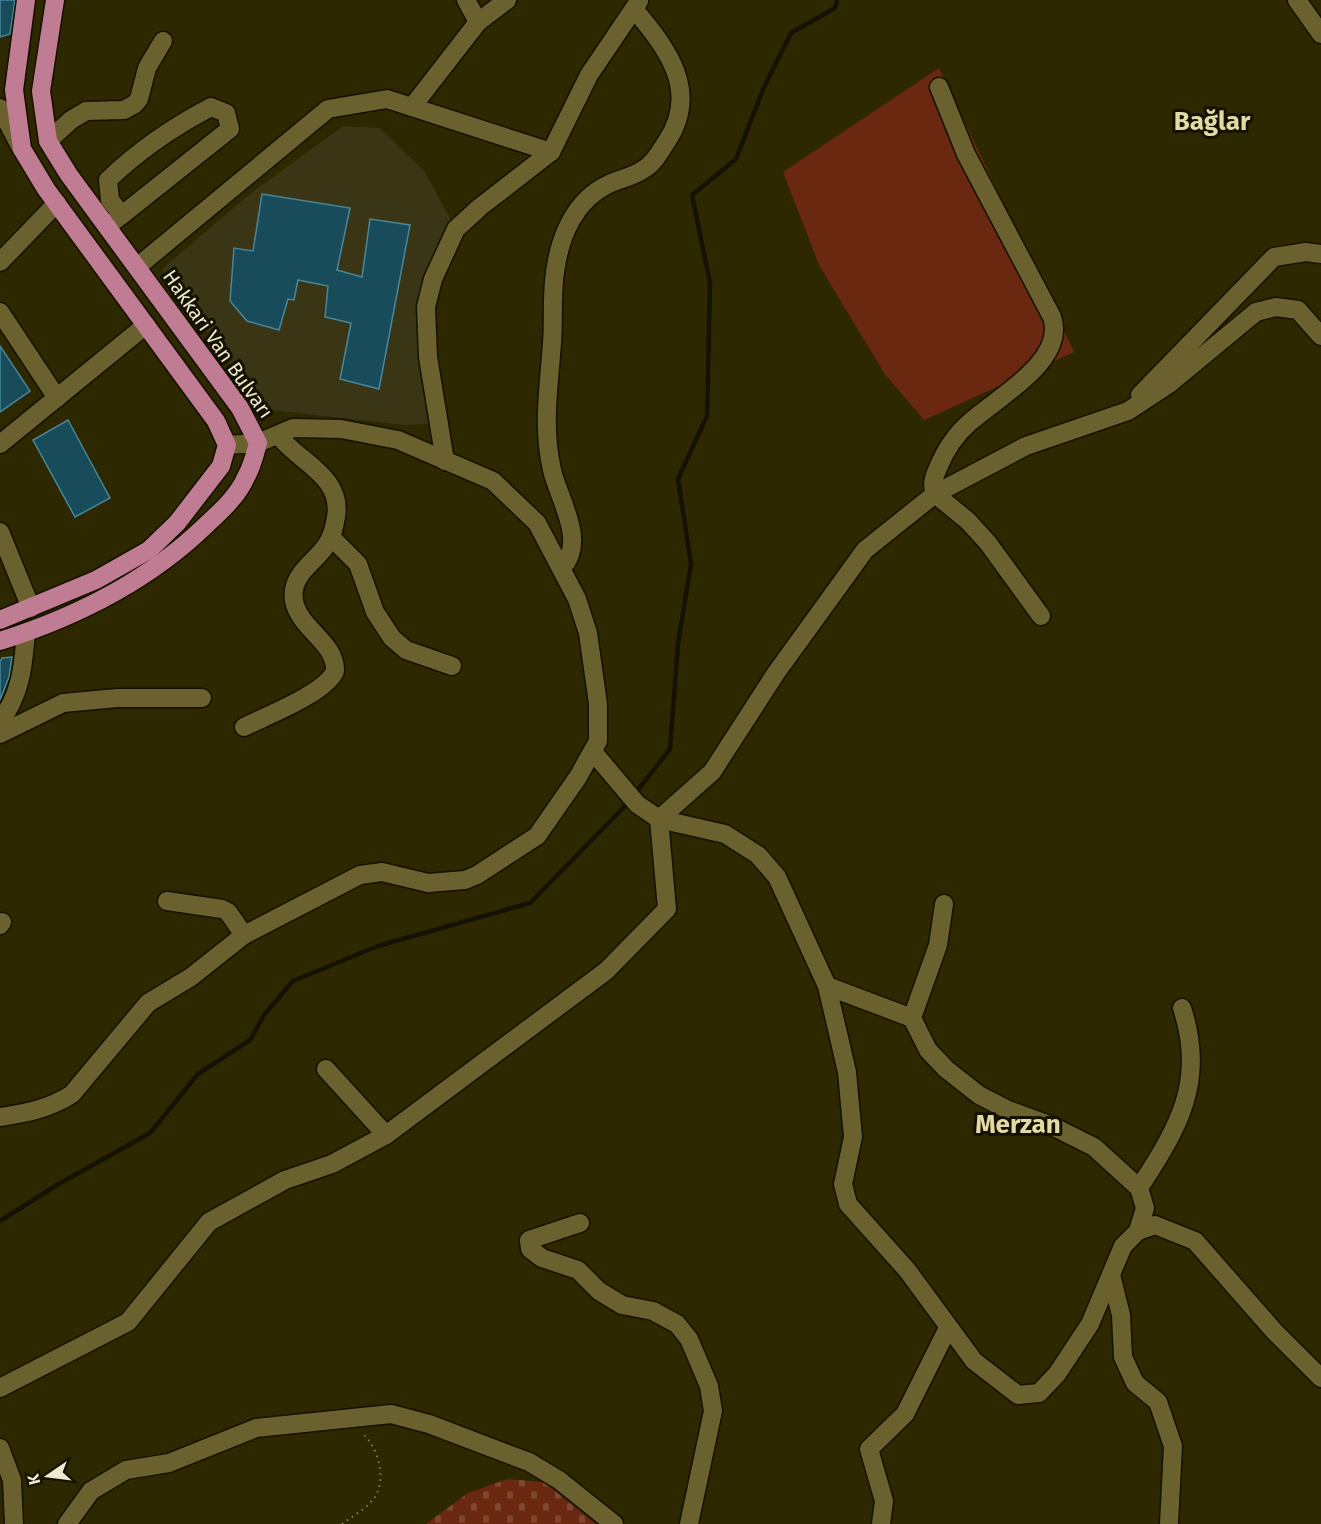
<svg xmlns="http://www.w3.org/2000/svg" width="1321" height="1524" viewBox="0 0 1321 1524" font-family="'Fira Sans',sans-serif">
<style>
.built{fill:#3a3515}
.cemetery{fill:url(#cemetery-stones)}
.pitch{fill:#69280f}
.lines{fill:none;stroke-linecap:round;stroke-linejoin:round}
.stream{stroke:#151204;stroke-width:4.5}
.building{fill:#194c5a;stroke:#47879b;stroke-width:1.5}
.minor-casing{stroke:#151000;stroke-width:21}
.major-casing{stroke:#151000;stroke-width:21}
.path{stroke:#827d5a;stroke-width:2;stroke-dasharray:1.5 4.5;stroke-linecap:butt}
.minor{stroke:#6a612e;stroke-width:18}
.major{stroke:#bf7c93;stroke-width:18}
.labels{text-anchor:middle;stroke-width:6;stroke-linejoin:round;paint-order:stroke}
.street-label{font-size:20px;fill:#eeeacf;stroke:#141100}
.district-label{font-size:26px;font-weight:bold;fill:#e3daa3;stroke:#141100}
</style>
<defs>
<pattern id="cemetery-stones" width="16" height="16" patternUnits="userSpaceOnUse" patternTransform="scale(1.5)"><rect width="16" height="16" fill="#69280f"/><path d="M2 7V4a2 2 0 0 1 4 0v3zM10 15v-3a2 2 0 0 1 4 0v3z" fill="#7f4731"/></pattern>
</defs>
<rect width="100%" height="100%" fill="#2e2800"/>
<polygon class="built" points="343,126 380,128 425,172 453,224 426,280 434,339 428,424 404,425 262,409 162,269 251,193"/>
<polygon class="cemetery" points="508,1479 544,1482 596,1524 426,1524 468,1493"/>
<polygon class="pitch" points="939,68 1074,352 924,420 884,373 819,265 783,172"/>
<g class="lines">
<g class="stream">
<polyline points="634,795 670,749 678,644 691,564 678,479 707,416 710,283 692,195 736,159 764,87 791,33 835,8 837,0"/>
<polyline points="0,1221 57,1185 150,1133 198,1074 250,1040 264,1015 293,981 378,946 530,903 629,802"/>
</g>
</g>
<g class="building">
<polygon points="0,0 15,0 10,34 0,37"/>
<polygon points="262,194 350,208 337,270 362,277 370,219 410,225 379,389 340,379 351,323 325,317 328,286 298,280 294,300 288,299 279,330 247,321 230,301 234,248 253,251"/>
<polygon points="0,346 30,391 0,412"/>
<polygon points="68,420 110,498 75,517 33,440"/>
<polygon points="12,657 9,677 0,700 0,662 2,658"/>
</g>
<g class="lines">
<defs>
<g id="minor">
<polyline points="466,0 478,22"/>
<polyline points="1297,0 1321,34"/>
<path d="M939,87L966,154L1052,317C1067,361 996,398 969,423C955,435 945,451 938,468C934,477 931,484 935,494L968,521L988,543L1041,616"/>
<polyline points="412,107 478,22 507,0"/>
<polyline points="0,108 21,148"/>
<polyline points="48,141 71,120 86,111 124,110 135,104 139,99 147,68 163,41"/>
<path d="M107,226L122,215L230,129L226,113L211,107C173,127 139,150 108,180L110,200L122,215"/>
<polyline points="0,262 57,203"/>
<polyline points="137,267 328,109 387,99 551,152"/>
<polyline points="0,312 57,398"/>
<polyline points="1140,395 1274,257 1306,252 1321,254"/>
<polyline points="0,444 146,325"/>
<polyline points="445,461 428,357 426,307 433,279 456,229 480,207 551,152 589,75 639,1"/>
<polyline points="0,532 31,608"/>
<polyline points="331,537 358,564 375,612 392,638 406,650 452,666"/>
<path d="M562,568C587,541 559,500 552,470C542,426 549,387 552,343C554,318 551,292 556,266C561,234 576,200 607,185C619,179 633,177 644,169C654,164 661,150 667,141C700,91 667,48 634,9"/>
<path d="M0,722C21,693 23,668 26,633"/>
<path d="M244,727C266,716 326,693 335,671C336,642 300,630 294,601C290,575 313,564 325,547C332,538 334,528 336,517C343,476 298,462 278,435"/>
<polyline points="0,734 63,703 117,698 202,698"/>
<polyline points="594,753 637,804 659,819 725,834 758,855 777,877 827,986 847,1072 853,1137 843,1184 848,1204 907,1270 974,1361 1018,1395 1039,1393 1057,1374 1090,1324 1123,1246 1138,1231 1155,1225 1195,1241 1274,1331 1321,1378"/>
<polyline points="167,901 222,909 228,912 244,935"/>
<polyline points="0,925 2,922"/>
<polyline points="827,986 912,1018 928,1050 946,1069 979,1095 1008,1110 1052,1126 1094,1147 1139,1188 1145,1208 1138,1231"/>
<polyline points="912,1018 938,945 944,904"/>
<polyline points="326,1069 386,1135"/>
<path d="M0,1117C26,1113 49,1109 72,1094L148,1003L191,977L244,935L360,875L382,872L428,883L465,880L477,875L537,836L578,777L598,741V704L588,633L577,599L537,523L493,481L398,440L341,429L293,428L258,443L227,445"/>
<path d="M1139,1188C1179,1127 1206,1081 1182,1008"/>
<polyline points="580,1223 529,1240 530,1249 542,1258 578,1270 599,1291 622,1305 653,1311 677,1324 689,1339 709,1386 713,1411 689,1524"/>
<polyline points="1111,1275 1121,1315 1123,1357 1135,1383 1158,1402 1173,1446 1169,1524"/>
<polyline points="0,1388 128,1322 209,1222 285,1180 332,1164 386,1135 606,971 667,909 659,819 712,772 776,673 865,550 935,494 1026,446 1128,411 1169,384 1256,312 1276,307 1298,310 1321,336"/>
<polyline points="0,1448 12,1480 14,1524"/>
<polyline points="67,1524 91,1491 126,1470 169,1463 256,1428 391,1414 429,1424 529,1462 559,1480 614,1524"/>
<polyline points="881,1524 884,1501 869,1449 905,1414 948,1328"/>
</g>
<g id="major">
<polyline points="0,620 96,580 149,550 177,523 221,466 227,445 216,421 46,189 22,149 14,90 26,0"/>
<path d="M0,641C76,617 148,581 205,526C220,512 238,496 246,477C252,467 255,454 258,443L240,408L69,175L48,141L41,91L55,0"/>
</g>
</defs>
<use href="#minor" class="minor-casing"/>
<use href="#major" class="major-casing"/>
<path class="path" d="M342,1524C351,1517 364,1510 372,1501C388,1483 379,1447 362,1433"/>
<use href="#minor" class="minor"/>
<use href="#major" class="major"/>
</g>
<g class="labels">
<g class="street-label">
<text transform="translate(218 344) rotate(55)" y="7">Hakkari Van Bulvarı</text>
</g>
<g class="district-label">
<text x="1212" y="130">Bağlar</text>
<text x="1018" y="1133">Merzan</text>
</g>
</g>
<g transform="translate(48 1476) rotate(256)" stroke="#141100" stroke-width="4.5" paint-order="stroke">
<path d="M0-4.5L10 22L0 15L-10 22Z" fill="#eeeacf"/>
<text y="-9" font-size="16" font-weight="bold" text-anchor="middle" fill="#eeeacf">K</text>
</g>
</svg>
